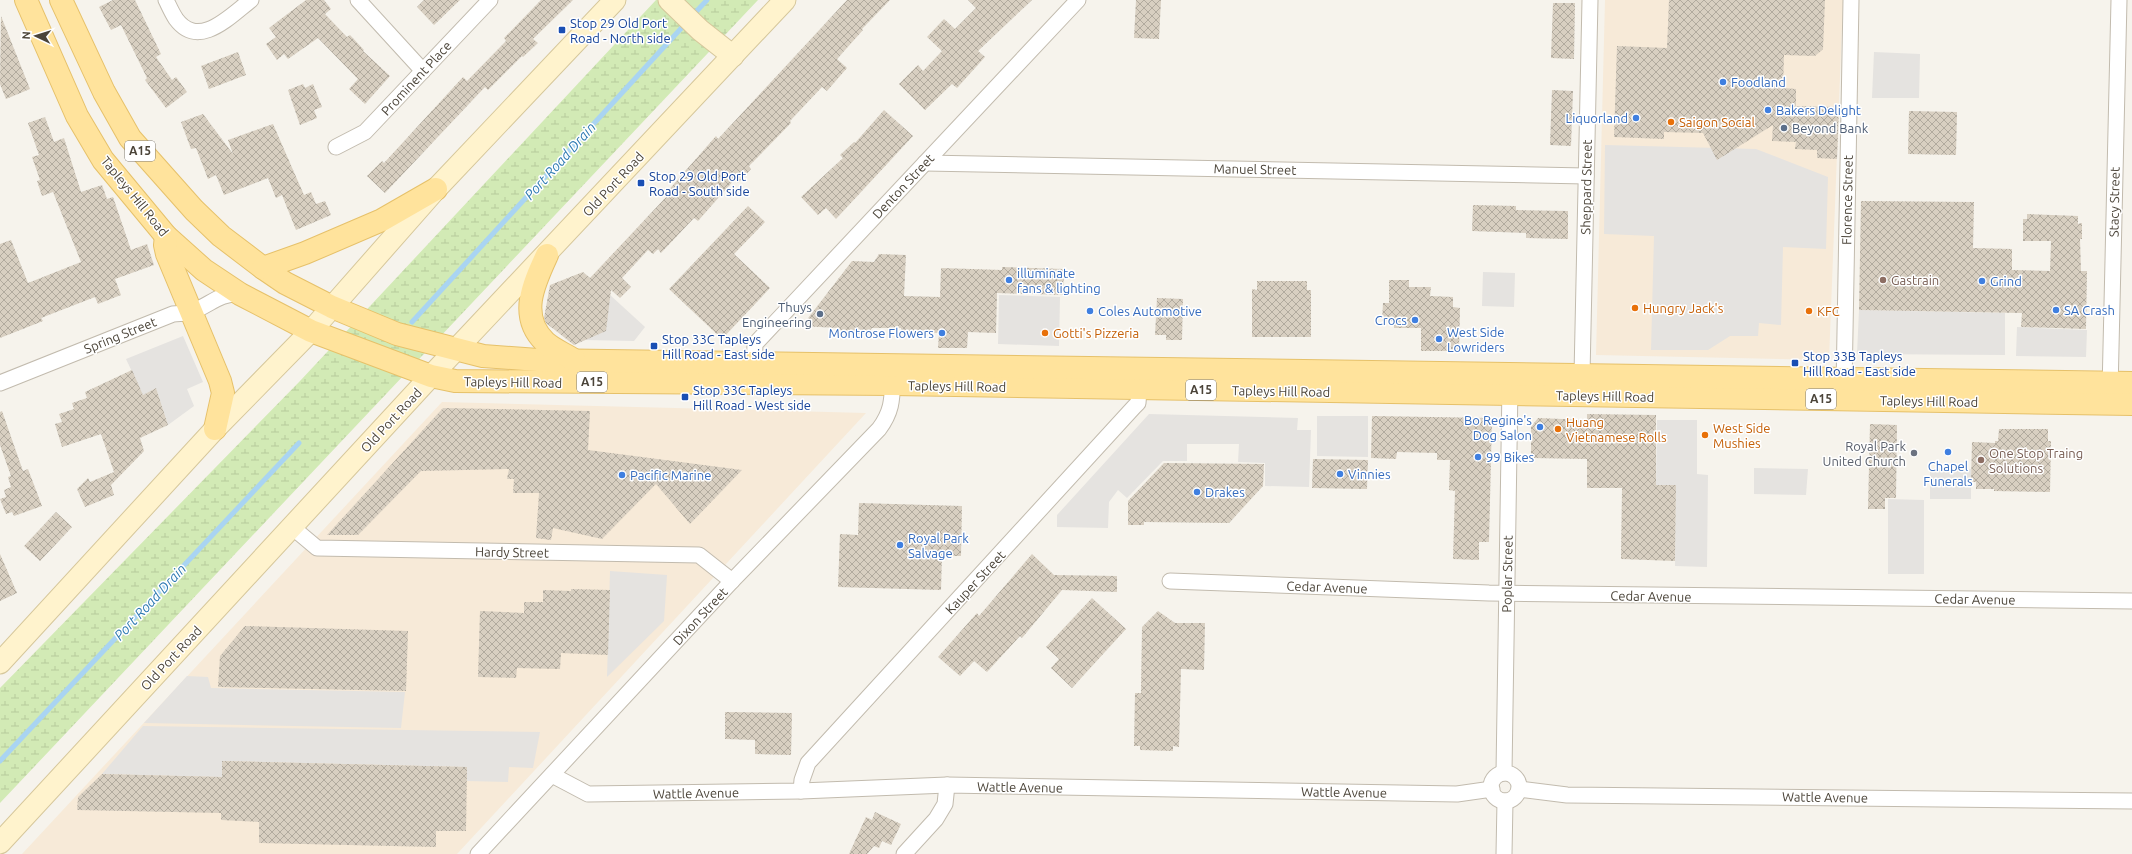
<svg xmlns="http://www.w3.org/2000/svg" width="2132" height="854" viewBox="0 0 2132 854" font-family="Ubuntu,sans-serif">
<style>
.commercial{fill:#f7ead8}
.wetland{fill:url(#wetland-marsh)}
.parking{fill:#e5e3e0}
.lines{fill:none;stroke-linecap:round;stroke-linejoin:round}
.stream{stroke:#a9d4f2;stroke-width:5}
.building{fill:url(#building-cross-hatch)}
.minor-casing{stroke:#c2bbae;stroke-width:17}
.secondary-casing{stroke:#d6c79b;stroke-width:23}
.primary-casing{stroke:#e6c16a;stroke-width:24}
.minor{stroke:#fff;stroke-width:15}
.secondary{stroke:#fff3cd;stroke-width:21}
.primary{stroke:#ffe39c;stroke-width:22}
.transit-dot{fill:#1a4fb4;stroke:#fff;stroke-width:1.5}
.shop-dot{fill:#3f7fe0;stroke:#fff;stroke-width:1.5}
.food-dot{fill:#e8710a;stroke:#fff;stroke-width:1.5}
.service-dot{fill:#5c6f8a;stroke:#fff;stroke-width:1.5}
.education-dot{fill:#8d6e63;stroke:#fff;stroke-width:1.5}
.worship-dot{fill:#6b7280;stroke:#fff;stroke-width:1.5}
.labels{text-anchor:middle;stroke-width:3;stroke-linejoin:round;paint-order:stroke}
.shield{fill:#fff;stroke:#817c74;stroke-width:1}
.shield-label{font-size:12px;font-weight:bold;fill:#4b4439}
.transit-label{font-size:13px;fill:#164399;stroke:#fff;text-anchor:start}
.street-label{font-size:13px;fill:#4b4439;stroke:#fff}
.shop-label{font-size:13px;fill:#366cbe;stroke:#fff;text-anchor:start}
.food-label{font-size:13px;fill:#c56008;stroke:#fff;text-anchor:start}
.service-label{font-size:13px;fill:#4e5e75;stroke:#fff;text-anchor:start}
.education-label{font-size:13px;fill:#785e54;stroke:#fff;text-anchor:start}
.worship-label{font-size:13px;fill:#5b616d;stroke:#fff;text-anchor:end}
.water-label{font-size:14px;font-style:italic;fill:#2e7ab2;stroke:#fff}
</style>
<defs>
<pattern id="wetland-marsh" width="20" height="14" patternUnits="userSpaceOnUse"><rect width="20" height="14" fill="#d2eab5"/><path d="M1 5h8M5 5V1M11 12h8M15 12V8" fill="none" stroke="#b6ca9c"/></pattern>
<pattern id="building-cross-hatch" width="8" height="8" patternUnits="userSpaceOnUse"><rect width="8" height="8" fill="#d8cfc1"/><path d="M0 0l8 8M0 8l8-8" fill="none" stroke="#b1aa9e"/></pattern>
</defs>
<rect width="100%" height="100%" fill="#f6f3ec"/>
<g class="commercial">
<polygon points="1605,0 1843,0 1829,360 1596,355"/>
<polygon points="442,402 866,413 457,854 22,854"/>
</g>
<polygon class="wetland" points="656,0 758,0 0,803 0,688 300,381"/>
<g class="parking">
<polygon points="1874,52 1920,54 1919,98 1872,98"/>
<polygon points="1605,145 1756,149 1828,177 1826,249 1783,247 1781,325 1759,323 1758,336 1730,336 1708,350 1651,350 1654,236 1604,234"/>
<polygon points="1483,272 1515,273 1514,307 1482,306"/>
<polygon points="610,295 645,327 634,341 585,340"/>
<polygon points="999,295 1060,297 1059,346 998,344"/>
<polygon points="1859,310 2005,313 2005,355 1857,354"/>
<polygon points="2017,327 2087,330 2086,357 2016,356"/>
<polygon points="183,336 203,382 187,389 194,406 168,425 156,388 143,395 126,359"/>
<polygon points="1149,414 1298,418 1297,430 1311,430 1309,487 1265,486 1265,463 1238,462 1239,444 1187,444 1187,461 1163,461 1127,498 1118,490 1109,502 1108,528 1057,527 1057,515"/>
<polygon points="1317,416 1368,416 1368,457 1317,456"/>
<polygon points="1657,420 1697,420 1697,474 1708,475 1707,567 1675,566 1676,485 1656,485"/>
<polygon points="1754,468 1808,469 1806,495 1754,494"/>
<polygon points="1930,468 1971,469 1971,499 1930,499"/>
<polygon points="1888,499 1924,500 1924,574 1888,574"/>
<polygon points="610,571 667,575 664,621 607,677"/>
<polygon points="187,676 208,677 211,688 405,692 401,728 144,723"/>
<polygon points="143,726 540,732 533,768 509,767 508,782 467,781 467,767 223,761 222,777 102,774"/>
</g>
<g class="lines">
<g class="stream">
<polyline points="693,15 707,0"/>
<polyline points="412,322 686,23"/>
<polyline points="0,761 299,443"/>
</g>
</g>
<g class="building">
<polygon points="113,0 135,0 161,54 156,57 172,80 176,77 187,92 166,108 145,80 147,78 121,25 111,30 99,7"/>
<polygon points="306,0 324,0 331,9 325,14 347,37 350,35 364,50 363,51 390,76 365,104 349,89 358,79 318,38 288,59 284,54 277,60 266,44 276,37 269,28"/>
<polygon points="424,0 460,0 434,25 417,7"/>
<polygon points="541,0 573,0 533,39 538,43 523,57 522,56 488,90 485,87 385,193 367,176 382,161 384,163 463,77 467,81 506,41 504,38"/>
<polygon points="847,0 890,0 862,29 863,30 837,59 847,68 827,91 822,87 790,121 791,123 749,166 751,169 738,183 735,179 698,221 694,218 661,253 658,249 653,254 648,250 622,278 631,287 620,298 611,290 606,331 574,345 546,323 544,318 550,285 583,272 590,278 668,195 666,193 716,136 718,139 745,110"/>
<polygon points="968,0 1032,0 978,51 985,57 957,88 952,84 925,110 899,84 918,65 923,71 942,51 927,37 944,19 955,29 976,8"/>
<polygon points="1136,0 1161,0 1159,39 1134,38"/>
<polygon points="1669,0 1825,0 1823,49 1815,56 1784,55 1783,88 1796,89 1796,106 1839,107 1837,159 1817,158 1817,150 1795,149 1796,142 1772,141 1773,125 1717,160 1703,133 1664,132 1664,139 1614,137 1617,46 1667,48"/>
<polygon points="1553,3 1575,3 1574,59 1551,58"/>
<polygon points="1,16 30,89 6,99 0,84"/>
<polygon points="238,52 246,75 209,89 201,66"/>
<polygon points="303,84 305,88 313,84 322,107 314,110 317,118 300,125 288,90"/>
<polygon points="1552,90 1573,91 1571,146 1550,145"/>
<polygon points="884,110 913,136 836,219 826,208 818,215 801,197 843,158 840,155 854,142 855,143"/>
<polygon points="1909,111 1957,112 1956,155 1908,154"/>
<polygon points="203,114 233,154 228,140 273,124 304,195 311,192 316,204 325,201 331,215 296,230 282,195 276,198 268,178 224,195 216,175 208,179 196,148 191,149 181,122"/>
<polygon points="45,117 54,142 64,138 81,192 102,185 107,199 113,197 131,250 147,244 154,265 115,279 121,295 98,304 95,297 41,318 43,321 0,338 0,244 11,240 28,283 81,262 53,192 42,196 37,181 40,180 32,157 39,155 28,123"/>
<polygon points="1861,201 1974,202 1973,248 2012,249 2012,270 2050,271 2051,241 2023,241 2023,219 2027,219 2027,214 2078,216 2078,224 2082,223 2082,239 2080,239 2081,271 2087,271 2086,329 2021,327 2022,313 1859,310"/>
<polygon points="1473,205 1516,206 1516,210 1568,211 1568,239 1526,238 1526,233 1472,231"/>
<polygon points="748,206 765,222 734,254 770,288 722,339 669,289"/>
<polygon points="879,254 906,255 904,296 940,297 941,268 1002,270 1002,267 1064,269 1063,295 997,293 996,333 968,332 967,348 938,348 939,333 901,332 901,328 872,328 867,334 845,333 837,328 802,326 852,261 874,262"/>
<polygon points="1389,280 1409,280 1409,287 1431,287 1430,296 1453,297 1453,307 1460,308 1459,351 1421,351 1421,328 1394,328 1394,321 1382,321 1383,303 1389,303"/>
<polygon points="1257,281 1307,281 1307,290 1311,290 1311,337 1252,337 1252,289 1257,290"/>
<polygon points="1157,298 1183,299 1182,340 1166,340 1166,335 1155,335"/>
<polygon points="132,370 143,395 156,388 168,425 140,438 144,451 111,485 114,495 85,507 77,489 88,478 90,482 114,472 101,434 62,447 55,424 62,422 59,414 74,409 72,403 87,398 85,392"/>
<polygon points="443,408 590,411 588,450 742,470 690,524 656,484 602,539 553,528 551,540 536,538 539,493 513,493 514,479 507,479 509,469 421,471 358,535 327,535"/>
<polygon points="2,411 23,471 28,469 42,506 14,516 12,512 6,514 0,499 6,497 4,490 11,487 8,477 11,476 0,445 0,412"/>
<polygon points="1587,414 1656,415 1656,485 1676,485 1675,561 1621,559 1622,488 1587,488 1587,459 1531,458 1531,427 1538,418 1587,420"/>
<polygon points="1372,416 1492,418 1489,542 1479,542 1479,560 1453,559 1455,491 1449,490 1450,460 1437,460 1437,453 1397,452 1396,459 1371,458"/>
<polygon points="1870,424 1897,425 1896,498 1885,498 1885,509 1868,509"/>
<polygon points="1999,429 2048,429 2048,441 2051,441 2050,492 1994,491 1994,489 1976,489 1976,482 1971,482 1972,442 1995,443 1995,441 1998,441"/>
<polygon points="1313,459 1368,460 1367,489 1312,488"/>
<polygon points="1164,463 1264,464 1263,486 1229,523 1144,522 1144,525 1128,525 1128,501"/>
<polygon points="859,503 962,506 961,556 942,556 941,590 838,587 840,534 858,535"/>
<polygon points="56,512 72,527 40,561 24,546"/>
<polygon points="0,554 17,593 0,601"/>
<polygon points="1032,554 1054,575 1117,576 1117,592 1062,590 1022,638 1020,636 987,672 974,661 960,676 938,657 977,613 979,616"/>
<polygon points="571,589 610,590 608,655 561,653 560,669 517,668 516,678 478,677 480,611 524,613 524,602 543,602 543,590 571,591"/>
<polygon points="1092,598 1126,629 1072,688 1051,668 1059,659 1046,647"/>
<polygon points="1158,611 1175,623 1205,623 1204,670 1181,669 1179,747 1173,746 1173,751 1140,750 1140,746 1134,746 1135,693 1141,693 1142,627"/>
<polygon points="245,626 408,631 406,691 218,687 220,656"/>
<polygon points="725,712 792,713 791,755 755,754 755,740 725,739"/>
<polygon points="222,761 467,767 466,831 436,831 436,847 259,843 259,822 221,820 221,813 77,810 78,797 102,774 222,777"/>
<polygon points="875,812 901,824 891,845 882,841 879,848 874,846 867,854 849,854 866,817 872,820"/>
</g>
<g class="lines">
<defs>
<g id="minor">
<path d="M166,0C169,6 172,13 176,19C199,50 230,16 251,0"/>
<polyline points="358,0 423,71"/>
<polyline points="336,147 365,132 490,0"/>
<polyline points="925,163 1586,176"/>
<polyline points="754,371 755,344 1078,0"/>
<polyline points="1582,375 1590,0"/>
<path d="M0,383L173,314C179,313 186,314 191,312C211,305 218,293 240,294"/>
<polyline points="1844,387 1851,0"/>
<polyline points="2110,391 2119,0"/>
<polyline points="292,527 317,548 699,555 732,581"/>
<polyline points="1170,581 1489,593 2132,601"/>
<polyline points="1504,773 1510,385"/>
<circle cx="1505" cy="787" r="14"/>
<polyline points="552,775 588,794 801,791 947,785 1457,794 1492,789"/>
<polyline points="1519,789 1567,795 2132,801"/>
<polyline points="801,791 802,780 808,763 1134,407 1138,403 1140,378"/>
<path d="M478,854L732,581L879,429C893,410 892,398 893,375"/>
<polyline points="904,854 936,819 945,804 947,785"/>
<polyline points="1504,854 1505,801"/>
</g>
<g id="secondary">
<polyline points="669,0 700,30 733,56"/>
<polyline points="0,663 215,429 311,331 436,189 615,0"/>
<polyline points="0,843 431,376 785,0"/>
</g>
<g id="primary">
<polyline points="26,0 77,116 103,160 166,236 204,270 240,294 311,331 431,376 455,381 892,384 2132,404"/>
<polyline points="61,0 104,92 130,138 194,210 221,236 263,268 285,283 332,307 397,334 483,356 538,360 2132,383"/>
<polyline points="166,236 165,245 167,254 220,381 223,393 215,429"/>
<path d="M547,255C534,283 518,316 545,342C552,349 565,354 574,360"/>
<polyline points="263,268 305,253 382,220 436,189"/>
</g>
</defs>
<use href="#minor" class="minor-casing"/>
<use href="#secondary" class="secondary-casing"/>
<use href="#primary" class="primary-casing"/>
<use href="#minor" class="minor"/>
<use href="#secondary" class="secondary"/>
<use href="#primary" class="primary"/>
</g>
<g class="transit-dot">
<rect x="558" y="26" width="8" height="8" rx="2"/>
<rect x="637" y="179" width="8" height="8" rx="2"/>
<rect x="650" y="342" width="8" height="8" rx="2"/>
<rect x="1791" y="359" width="8" height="8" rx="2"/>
<rect x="681" y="393" width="8" height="8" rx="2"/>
</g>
<g class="shop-dot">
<circle cx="1723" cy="82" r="4"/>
<circle cx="1768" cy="110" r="4"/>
<circle cx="1636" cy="118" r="4"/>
<circle cx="1009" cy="280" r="4"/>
<circle cx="1982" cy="281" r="4"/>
<circle cx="2056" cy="310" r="4"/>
<circle cx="1090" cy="311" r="4"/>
<circle cx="1415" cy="320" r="4"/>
<circle cx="942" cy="333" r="4"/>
<circle cx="1439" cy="339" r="4"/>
<circle cx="1540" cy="427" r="4"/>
<circle cx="1948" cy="452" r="4"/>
<circle cx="1478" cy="457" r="4"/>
<circle cx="1340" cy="474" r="4"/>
<circle cx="622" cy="475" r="4"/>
<circle cx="1197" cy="492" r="4"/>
<circle cx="900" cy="545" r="4"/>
</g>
<g class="food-dot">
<circle cx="1671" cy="122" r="4"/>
<circle cx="1635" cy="308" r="4"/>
<circle cx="1809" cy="311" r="4"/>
<circle cx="1045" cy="333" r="4"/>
<circle cx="1558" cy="429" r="4"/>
<circle cx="1705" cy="435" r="4"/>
</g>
<g class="service-dot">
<circle cx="1784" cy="128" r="4"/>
<circle cx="820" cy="314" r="4"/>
</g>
<g class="education-dot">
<circle cx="1883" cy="280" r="4"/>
<circle cx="1981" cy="460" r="4"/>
</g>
<circle class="worship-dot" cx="1914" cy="453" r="4"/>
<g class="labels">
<g class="shield">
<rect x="125" y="141" width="30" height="20" rx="3"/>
<rect x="577" y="372" width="30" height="20" rx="3"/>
<rect x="1186" y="380" width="30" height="20" rx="3"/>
<rect x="1806" y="389" width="30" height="20" rx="3"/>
</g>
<g class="shield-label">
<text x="140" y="155">A15</text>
<text x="592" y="386">A15</text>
<text x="1201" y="394">A15</text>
<text x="1821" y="403">A15</text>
</g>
<g class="transit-label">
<text x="570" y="28">Stop 29 Old Port<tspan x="570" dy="15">Road - North side</tspan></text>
<text x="649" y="181">Stop 29 Old Port<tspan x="649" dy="15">Road - South side</tspan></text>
<text x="662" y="344">Stop 33C Tapleys<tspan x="662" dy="15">Hill Road - East side</tspan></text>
<text x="1803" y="361">Stop 33B Tapleys<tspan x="1803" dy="15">Hill Road - East side</tspan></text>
<text x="693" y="395">Stop 33C Tapleys<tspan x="693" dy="15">Hill Road - West side</tspan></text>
</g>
<g class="street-label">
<text transform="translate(416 78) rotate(-47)" y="5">Prominent Place</text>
<text transform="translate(1255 169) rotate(1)" y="5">Manuel Street</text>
<text transform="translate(613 184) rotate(-47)" y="5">Old Port Road</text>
<text transform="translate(903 186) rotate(-47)" y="5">Denton Street</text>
<text transform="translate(1586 187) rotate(-89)" y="5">Sheppard Street</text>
<text transform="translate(135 196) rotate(51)" y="5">Tapleys Hill Road</text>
<text transform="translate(1847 200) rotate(-89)" y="5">Florence Street</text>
<text transform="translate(2114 202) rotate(-89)" y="5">Stacy Street</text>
<text transform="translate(120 335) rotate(-22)" y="5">Spring Street</text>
<text transform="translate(513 382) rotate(1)" y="5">Tapleys Hill Road</text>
<text transform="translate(957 386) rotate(1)" y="5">Tapleys Hill Road</text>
<text transform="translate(1281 391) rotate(1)" y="5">Tapleys Hill Road</text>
<text transform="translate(1605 396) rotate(1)" y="5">Tapleys Hill Road</text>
<text transform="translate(1929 401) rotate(1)" y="5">Tapleys Hill Road</text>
<text transform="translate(391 420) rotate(-47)" y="5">Old Port Road</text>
<text transform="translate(512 552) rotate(1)" y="5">Hardy Street</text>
<text transform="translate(1507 574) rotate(-89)" y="5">Poplar Street</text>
<text transform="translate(975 582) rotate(-47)" y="5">Kauper Street</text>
<text transform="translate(1327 587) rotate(2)" y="5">Cedar Avenue</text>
<text transform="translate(1651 596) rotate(1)" y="5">Cedar Avenue</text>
<text transform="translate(1975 599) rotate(1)" y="5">Cedar Avenue</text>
<text transform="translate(700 616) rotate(-47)" y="5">Dixon Street</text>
<text transform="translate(171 658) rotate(-47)" y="5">Old Port Road</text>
<text transform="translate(1020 787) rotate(1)" y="5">Wattle Avenue</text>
<text transform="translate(1344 792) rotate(1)" y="5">Wattle Avenue</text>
<text transform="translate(696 793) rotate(-1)" y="5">Wattle Avenue</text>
<text transform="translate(1825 797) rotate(1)" y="5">Wattle Avenue</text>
</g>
<g class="shop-label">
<text x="1731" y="87">Foodland</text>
<text x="1776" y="115">Bakers Delight</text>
<text x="1628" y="123" text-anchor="end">Liquorland</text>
<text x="1017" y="278">illuminate<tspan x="1017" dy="15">fans &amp; lighting</tspan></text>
<text x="1990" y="286">Grind</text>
<text x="2064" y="315">SA Crash</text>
<text x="1098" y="316">Coles Automotive</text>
<text x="1407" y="325" text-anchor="end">Crocs</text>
<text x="1447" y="337">West Side<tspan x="1447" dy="15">Lowriders</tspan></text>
<text x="934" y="338" text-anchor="end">Montrose Flowers</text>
<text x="1532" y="425" text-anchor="end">Bo Regine's<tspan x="1532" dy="15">Dog Salon</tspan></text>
<text x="1486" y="462">99 Bikes</text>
<text x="1948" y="471" text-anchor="middle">Chapel<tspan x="1948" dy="15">Funerals</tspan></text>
<text x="1348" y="479">Vinnies</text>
<text x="630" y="480">Pacific Marine</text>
<text x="1205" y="497">Drakes</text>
<text x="908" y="543">Royal Park<tspan x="908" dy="15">Salvage</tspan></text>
</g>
<g class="food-label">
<text x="1679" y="127">Saigon Social</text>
<text x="1643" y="313">Hungry Jack's</text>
<text x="1817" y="316">KFC</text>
<text x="1053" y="338">Gotti's Pizzeria</text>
<text x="1566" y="427">Huang<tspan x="1566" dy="15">Vietnamese Rolls</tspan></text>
<text x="1713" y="433">West Side<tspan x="1713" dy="15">Mushies</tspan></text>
</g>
<g class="service-label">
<text x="1792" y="133">Beyond Bank</text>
<text x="812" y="312" text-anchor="end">Thuys<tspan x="812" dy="15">Engineering</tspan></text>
</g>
<g class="education-label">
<text x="1891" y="285">Gastrain</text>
<text x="1989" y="458">One Stop Traing<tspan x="1989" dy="15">Solutions</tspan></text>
</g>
<g class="worship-label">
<text x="1906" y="451">Royal Park<tspan x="1906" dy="15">United Church</tspan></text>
</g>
<g class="water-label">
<text transform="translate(560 161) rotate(-48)" y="5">Port Road Drain</text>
<text transform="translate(150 602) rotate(-47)" y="5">Port Road Drain</text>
</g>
</g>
<g transform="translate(36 36) rotate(274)" stroke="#ffffff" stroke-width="3" paint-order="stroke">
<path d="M0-3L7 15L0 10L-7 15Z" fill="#4b4439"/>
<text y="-6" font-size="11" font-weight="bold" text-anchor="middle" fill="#4b4439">N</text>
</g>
</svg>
